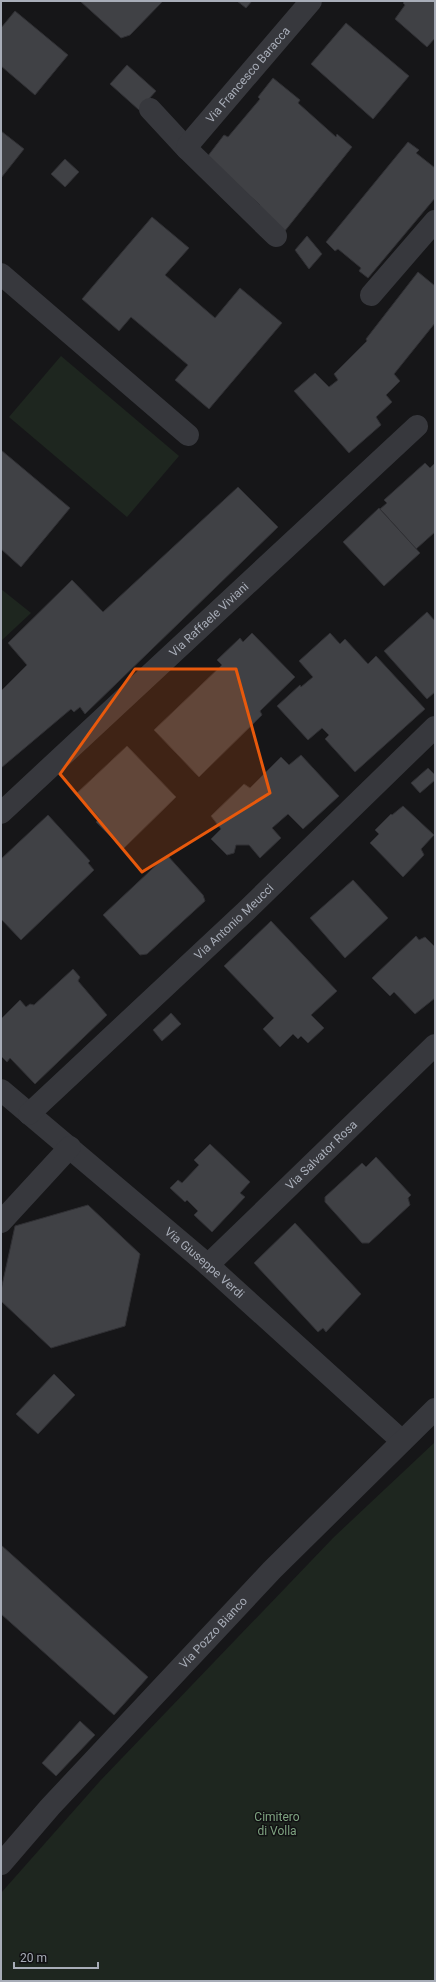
<svg xmlns="http://www.w3.org/2000/svg" width="436" height="1982" viewBox="0 0 436 1982" font-family="Roboto,sans-serif">
<style>
.green{fill:#1e261f}
.building{fill:#404145;stroke:#303034}
.lines{fill:none;stroke-linecap:round;stroke-linejoin:round}
.minor{stroke:#37383d;stroke-width:22}
.marked{fill:#e8590c;fill-opacity:0.2;stroke:#e8590c;stroke-width:3;stroke-linejoin:round}
.labels{text-anchor:middle;stroke-width:3;stroke-linejoin:round;paint-order:stroke}
.street-label{font-size:12px;fill:#a8adb8;stroke:#111113}
.park-label{font-size:12px;fill:#7fa381;stroke:#111113}
</style>
<rect width="100%" height="100%" fill="#161618"/>
<g class="green">
<polygon points="61,356 179,456 127,517 9,417"/>
<polygon points="1,589 31,613 1,641"/>
<polygon points="435,1442 435,1981 1,1981 1,1893 100,1781 334,1537"/>
</g>
<g class="building">
<polygon points="80,1 163,1 130,35 121,38"/>
<polygon points="237,1 252,1 246,8"/>
<polygon points="405,1 435,1 435,38 427,47 395,19 405,5 403,3"/>
<polygon points="15,11 68,55 35,95 1,66 1,28"/>
<polygon points="346,23 409,76 373,119 311,64"/>
<polygon points="127,65 156,91 139,110 110,84"/>
<polygon points="273,78 300,100 298,103 336,137 337,134 352,147 284,232 257,207 260,205 224,173 204,161 224,135 228,137 260,99 258,97"/>
<polygon points="1,131 24,149 1,178"/>
<polygon points="408,142 419,150 416,153 435,168 435,198 368,278 359,271 361,268 338,249 335,251 326,242"/>
<polygon points="65,159 79,172 65,187 51,174"/>
<polygon points="152,217 189,248 165,275 215,318 240,288 282,323 209,409 175,380 188,365 131,317 119,331 82,299"/>
<polygon points="307,236 322,254 309,269 295,250"/>
<polygon points="418,272 435,286 435,323 394,374 400,381 386,395 392,402 376,417 381,425 349,453 294,391 315,373 329,387 338,380 334,374 367,341 366,339"/>
<polygon points="1,450 70,508 21,567 1,549"/>
<polygon points="425,463 430,468 435,463 435,532 416,549 380,509 387,503 384,500"/>
<polygon points="238,487 278,527 85,714 80,707 74,712 71,709 1,768 1,691 27,665 8,643 72,580 103,612"/>
<polygon points="379,508 420,553 384,586 343,542"/>
<polygon points="427,612 435,621 435,692 427,699 384,651"/>
<polygon points="252,633 295,677 260,711 262,715 199,777 154,730 222,665 217,660 240,638 243,642"/>
<polygon points="330,633 340,644 345,639 368,664 376,656 425,709 355,772 325,739 329,735 322,728 308,740 277,706 300,685 301,687 313,677 299,661"/>
<polygon points="127,746 176,797 123,849 96,822 100,819 77,793"/>
<polygon points="301,755 339,796 303,829 288,814 272,828 281,838 260,858 249,845 236,845 234,853 227,855 211,839 221,829 211,816 244,784 250,788 281,757 289,765"/>
<polygon points="428,768 435,775 435,780 420,793 411,783"/>
<polygon points="403,806 434,835 421,849 424,855 403,877 370,843 379,834 375,830 391,814 392,815"/>
<polygon points="48,815 90,861 88,863 94,870 21,940 1,919 1,859"/>
<polygon points="167,855 203,895 205,901 147,954 140,955 103,915"/>
<polygon points="353,880 388,918 345,958 310,918"/>
<polygon points="271,921 337,991 311,1015 324,1028 308,1043 301,1036 298,1039 293,1034 280,1047 263,1029 274,1018 224,966"/>
<polygon points="416,936 419,940 425,937 435,947 435,998 415,1014 394,992 390,996 372,978"/>
<polygon points="73,969 80,977 78,981 107,1015 35,1084 10,1058 7,1062 1,1056 1,1019 20,1000 26,1007 30,1004 34,1005"/>
<polygon points="171,1013 181,1024 162,1041 153,1030"/>
<polygon points="210,1144 250,1182 240,1193 245,1197 212,1232 194,1215 198,1211 187,1200 185,1202 170,1188 178,1180 182,1183 199,1165 194,1160"/>
<polygon points="376,1157 411,1195 408,1198 410,1205 369,1243 362,1243 325,1202 325,1197 362,1163 366,1167"/>
<polygon points="88,1205 140,1254 125,1326 51,1348 1,1301 1,1290 15,1226"/>
<polygon points="295,1223 361,1294 326,1332 323,1328 318,1332 254,1263"/>
<polygon points="54,1374 75,1395 38,1434 16,1414"/>
<polygon points="1,1545 148,1677 114,1715 1,1614"/>
<polygon points="80,1721 95,1735 56,1776 42,1763"/>
</g>
<g class="lines">
<g class="minor">
<polyline points="150,109 187,149"/>
<path id="s1" d="M276,236L187,149L188,145L311,1"/>
<polyline points="1,274 188,435"/>
<polyline points="371,295 435,221"/>
<path id="s2" d="M1,813L417,426"/>
<path id="s3" d="M1,1090L208,1265L402,1441"/>
<path id="s4" d="M29,1114L246,911L435,727"/>
<polyline points="1,1222 70,1147"/>
<path id="s5" d="M208,1265L435,1045"/>
<path id="s6" d="M1,1864L50,1807L272,1570L435,1409"/>
</g>
</g>
<path class="marked" d="M135,669H236L270,793L142,872L60,774Z"/>
<g class="labels">
<g class="street-label">
<text dy="4" stroke="none"><textPath href="#s1" startOffset="221">Via Francesco Baracca</textPath></text>
<text dy="4" stroke="none"><textPath href="#s2" startOffset="284">Via Raffaele Viviani</textPath></text>
<text dy="4" stroke="none"><textPath href="#s4" startOffset="281">Via Antonio Meucci</textPath></text>
<text dy="4" stroke="none"><textPath href="#s5" startOffset="158">Via Salvator Rosa</textPath></text>
<text dy="4" stroke="none"><textPath href="#s3" startOffset="267">Via Giuseppe Verdi</textPath></text>
<text dy="4" stroke="none"><textPath href="#s6" startOffset="314">Via Pozzo Bianco</textPath></text>
</g>
<g class="park-label">
<text x="277" y="1821">Cimitero<tspan x="277" dy="14">di Volla</tspan></text>
</g>
</g>
<rect width="436" height="1982" fill="none" stroke="#a8adb8" stroke-width="4"/>
<path d="M14 1962v6h84v-6" fill="none" stroke="#a8adb8" stroke-width="2"/>
<text x="20" y="1962" font-size="12" fill="#a8adb8" stroke="#111113" stroke-width="3" paint-order="stroke">20 m</text>
</svg>
